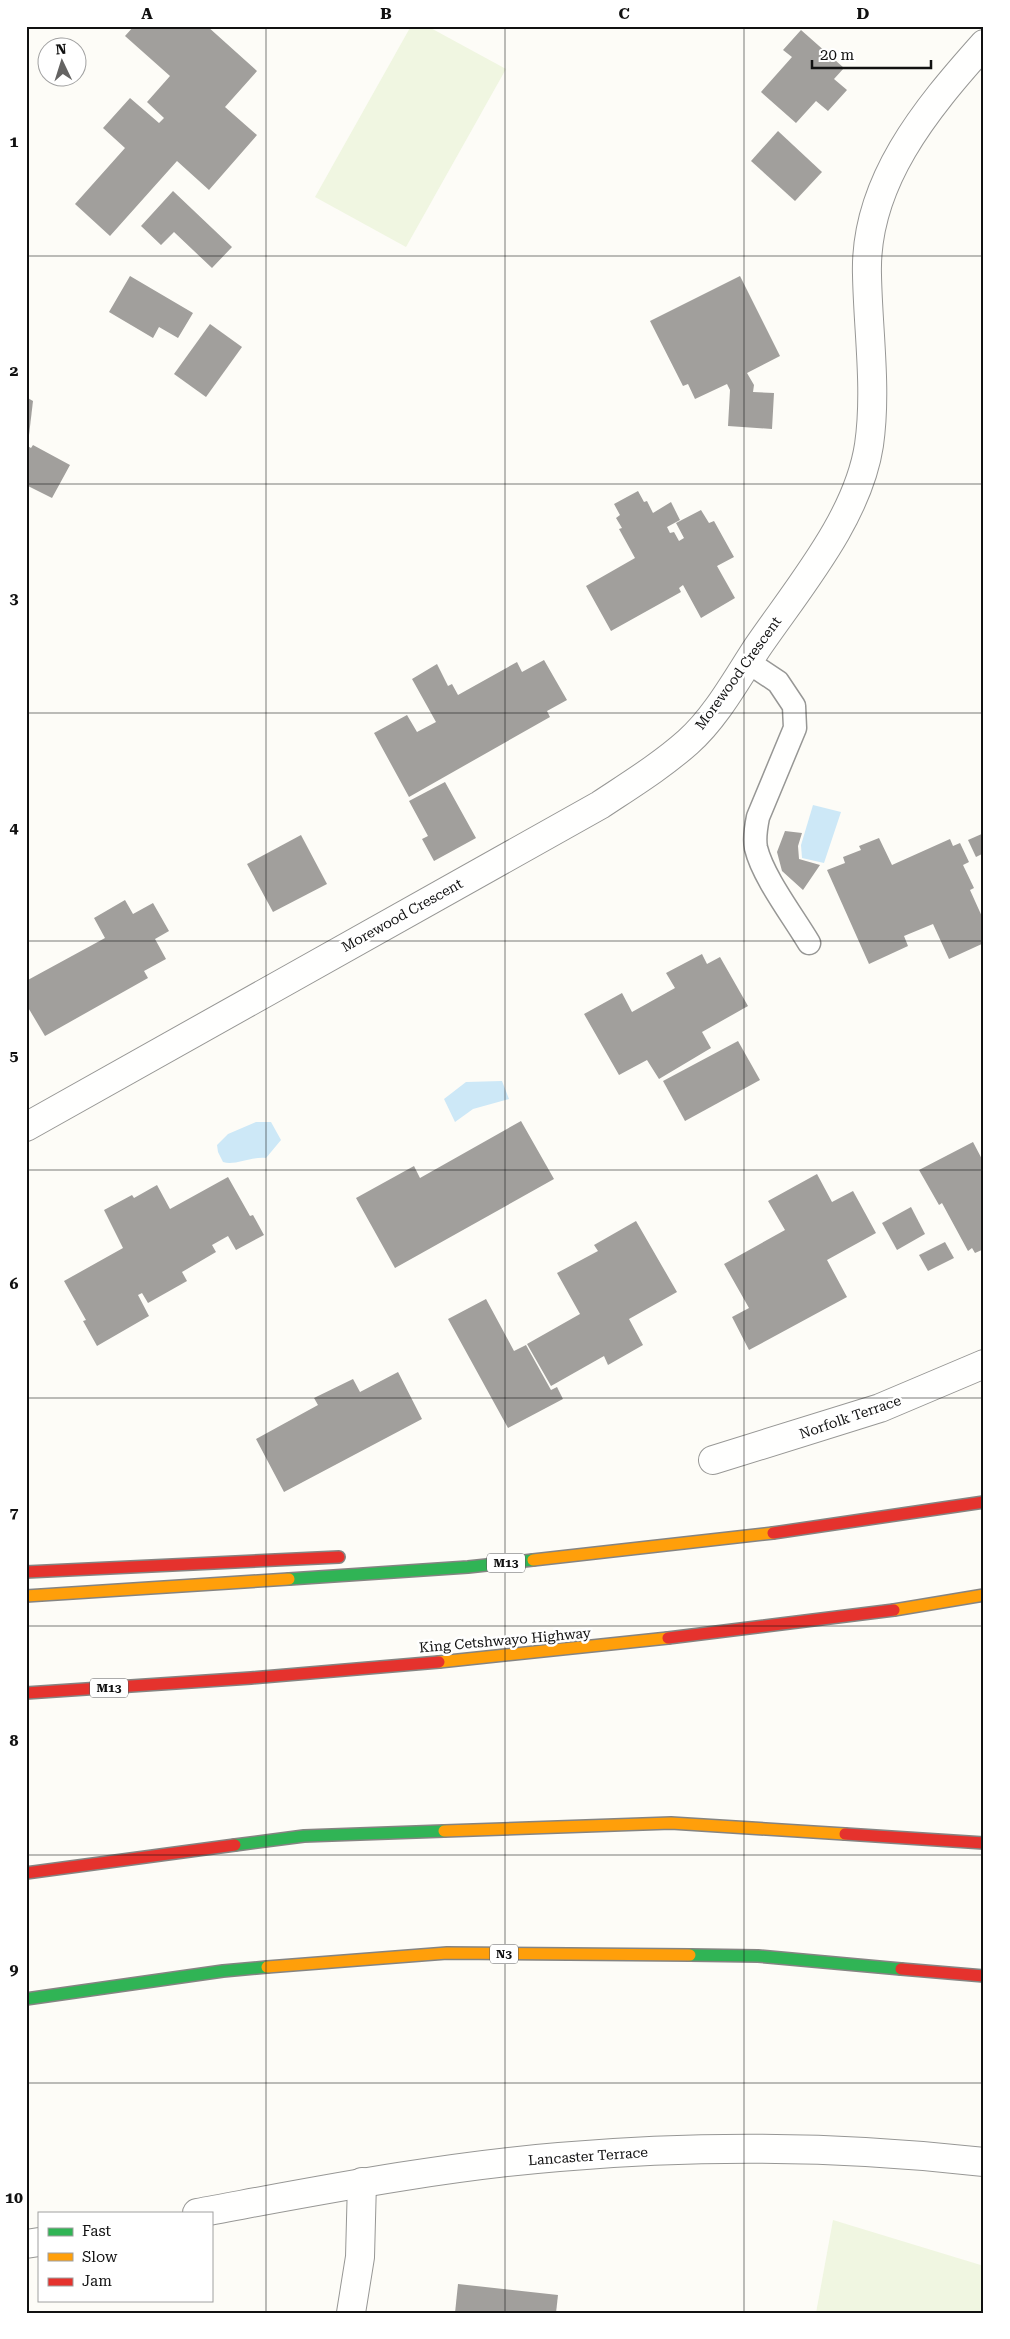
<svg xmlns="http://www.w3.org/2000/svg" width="1010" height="2339" viewBox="0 0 1010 2339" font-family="'Roboto Serif',serif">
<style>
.pitch{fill:#f0f6e1}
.water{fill:#cde8f7}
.building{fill:#a19f9c}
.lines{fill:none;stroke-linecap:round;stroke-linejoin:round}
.lane-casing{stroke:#979795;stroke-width:25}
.street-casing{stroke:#979795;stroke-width:30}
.fast-casing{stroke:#858482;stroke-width:14}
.slow-casing{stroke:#858482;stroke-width:14}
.jam-casing{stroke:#858482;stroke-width:14}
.lane{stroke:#fffffe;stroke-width:22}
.street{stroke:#fffffe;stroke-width:28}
.fast{stroke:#30b455;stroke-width:11}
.slow{stroke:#ff9f0a;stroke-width:11}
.jam{stroke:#e5322d;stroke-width:11}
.grid{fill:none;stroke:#111;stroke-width:1;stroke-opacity:0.55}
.labels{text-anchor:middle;stroke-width:5;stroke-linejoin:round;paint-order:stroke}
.shield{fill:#fff;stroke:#585858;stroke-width:1}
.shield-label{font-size:12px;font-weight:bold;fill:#111}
.street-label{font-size:14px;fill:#111;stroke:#fff}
.neatline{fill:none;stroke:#111;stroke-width:2}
.grid-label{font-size:16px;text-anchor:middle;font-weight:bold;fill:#111}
</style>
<rect width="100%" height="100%" fill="#fdfcf7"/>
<g class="pitch">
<polygon points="411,26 427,26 506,69 406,247 315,197"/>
<polygon points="833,2220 984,2266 984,2313 816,2313"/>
</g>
<g class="water">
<polygon points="813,805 841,812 824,863 802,858 801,845"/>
<polygon points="502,1081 509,1099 473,1109 455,1122 444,1099 466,1082"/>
<path d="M256,1122H271L281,1140L266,1158C252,1156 235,1166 223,1162L218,1152L217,1145L228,1134Z"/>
</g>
<g class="building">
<polygon points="134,26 207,26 257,71 225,107 257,135 209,190 177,161 110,236 75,204 125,148 103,128 130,98 159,123 164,118 147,102 170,76 125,36"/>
<polygon points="801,30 844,68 834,79 847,90 828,111 816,101 796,123 761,92 792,57 783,50"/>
<polygon points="778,131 822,172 795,201 751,161"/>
<polygon points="173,191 232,247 212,268 174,232 161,245 141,226"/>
<polygon points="130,276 193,313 178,338 159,327 153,338 109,312"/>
<polygon points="740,276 780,356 747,373 754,385 753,392 774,393 772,429 728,426 730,390 727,384 695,399 688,384 683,386 650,321"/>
<polygon points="210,324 242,347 206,397 174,374"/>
<polygon points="26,397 33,401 29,435 26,433"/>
<polygon points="26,445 31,448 33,445 70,465 52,498 26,485"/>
<polygon points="638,491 644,502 647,501 653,513 671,502 680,520 667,527 670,533 674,532 679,541 684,538 676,523 701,510 709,523 714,521 734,557 717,566 735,598 701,618 683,585 679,588 681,592 611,631 586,586 635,558 619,529 622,528 616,518 620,515 614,504"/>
<polygon points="544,660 567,700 547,711 550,717 409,797 374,733 407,715 417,732 436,722 412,679 437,664 448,686 452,684 458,695 517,662 522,672"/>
<polygon points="445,782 476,838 434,861 422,839 428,836 409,801"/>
<polygon points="785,831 802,833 798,846 799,859 820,865 803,890 782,871 777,852"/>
<polygon points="984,833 984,853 976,857 968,840"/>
<polygon points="301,835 327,884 273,912 247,864"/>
<polygon points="879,838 892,865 950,839 953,846 960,843 969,862 963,865 974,888 970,890 984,921 984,943 949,959 933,924 904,936 908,946 869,964 827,870 845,863 843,857 861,850 859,846"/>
<polygon points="125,900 133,914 153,903 169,931 155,939 166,959 144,971 148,978 45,1036 26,1004 26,981 105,938 94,918"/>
<polygon points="702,954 707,964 720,957 748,1006 702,1032 711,1048 659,1079 647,1060 619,1075 584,1014 622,993 632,1012 675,988 666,973"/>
<polygon points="738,1041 760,1080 685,1121 663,1081"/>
<polygon points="521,1121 554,1179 395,1268 356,1198 414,1166 420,1178"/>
<polygon points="973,1142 984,1163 984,1249 975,1253 972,1248 968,1251 942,1203 939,1205 919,1170"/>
<polygon points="817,1174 832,1202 853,1191 876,1233 827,1260 847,1297 749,1350 732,1317 749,1308 724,1264 785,1230 768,1201"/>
<polygon points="228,1177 250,1216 253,1215 264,1235 236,1250 228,1236 212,1245 216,1252 182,1272 187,1281 148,1303 142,1293 138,1295 149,1316 97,1346 83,1321 86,1320 64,1281 123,1248 104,1210 132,1195 134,1198 157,1185 170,1209"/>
<polygon points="911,1207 925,1234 897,1250 882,1223"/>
<polygon points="636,1221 677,1292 629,1319 643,1345 608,1365 604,1356 551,1386 527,1344 580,1314 557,1273 598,1251 594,1245"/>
<polygon points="945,1242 954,1258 928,1271 919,1255"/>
<polygon points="486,1299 514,1351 526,1345 551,1390 557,1387 563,1399 508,1428 448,1319"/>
<polygon points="398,1372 422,1419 284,1492 256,1439 318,1405 314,1398 353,1379 360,1392"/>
<polygon points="458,2284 558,2295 556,2313 455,2313"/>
</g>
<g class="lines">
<defs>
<path id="lane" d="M748,662L778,682L794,706L795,728L758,817C756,827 754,838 756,848C763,877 793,916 809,943"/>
<g id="street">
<path d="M26,1127L600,805C630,785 661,766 688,742C716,717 736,680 757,648C798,588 858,518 869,445C877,389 868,331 867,275C864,183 926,109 984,44"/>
<polyline points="713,1460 880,1408 984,1364"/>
<path d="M197,2213C317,2191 437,2167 559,2157C699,2145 843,2146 984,2162"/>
<polyline points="26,2244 39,2242"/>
<polyline points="351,2313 360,2257 362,2182"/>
</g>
<g id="fast">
<polyline points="289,1579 468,1567 533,1560"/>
<polyline points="235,1845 304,1836 444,1831"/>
<polyline points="690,1955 758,1956 901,1969"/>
<polyline points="26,1999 223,1971 267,1967"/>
</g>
<g id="slow">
<polyline points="533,1560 773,1533"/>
<polyline points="26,1596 289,1579"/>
<polyline points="894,1610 984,1595"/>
<polyline points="439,1662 668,1638"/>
<polyline points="444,1831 671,1823 845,1834"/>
<polyline points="267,1967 447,1953 690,1955"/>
</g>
<g id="jam">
<polyline points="773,1533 984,1502"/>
<polyline points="26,1572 339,1557"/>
<polyline points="668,1638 894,1610"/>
<polyline points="26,1693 251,1678 439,1662"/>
<polyline points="845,1834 984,1843"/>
<polyline points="26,1873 235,1845"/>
<polyline points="901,1969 984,1976"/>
</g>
</defs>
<use href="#lane" class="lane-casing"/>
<use href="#street" class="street-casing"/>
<use href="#fast" class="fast-casing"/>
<use href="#slow" class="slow-casing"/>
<use href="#jam" class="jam-casing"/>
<use href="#lane" class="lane"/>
<use href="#street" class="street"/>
<use href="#fast" class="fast"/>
<use href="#slow" class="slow"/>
<use href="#jam" class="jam"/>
</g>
<path class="grid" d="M266,26V2313M505,26V2313M744,26V2313M26,256H984M26,484H984M26,713H984M26,941H984M26,1170H984M26,1398H984M26,1626H984M26,1855H984M26,2083H984"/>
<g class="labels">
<g class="shield">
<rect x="487" y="1553.5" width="38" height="19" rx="4"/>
<rect x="90" y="1678.5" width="38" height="19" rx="4"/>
<rect x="490" y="1944.5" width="28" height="19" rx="4"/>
</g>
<g class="shield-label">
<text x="506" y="1567">M13</text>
<text x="109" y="1692">M13</text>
<text x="504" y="1958">N3</text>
</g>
<g class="street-label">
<text transform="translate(738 673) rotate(-54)" y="5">Morewood Crescent</text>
<text transform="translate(402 915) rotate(-29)" y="5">Morewood Crescent</text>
<text transform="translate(850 1417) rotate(-19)" y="5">Norfolk Terrace</text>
<text transform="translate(505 1640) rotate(-5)" y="5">King Cetshwayo Highway</text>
<text transform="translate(588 2156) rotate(-4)" y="5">Lancaster Terrace</text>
</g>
</g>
<rect width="1010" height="2339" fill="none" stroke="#ffffff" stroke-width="55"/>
<rect x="38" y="2212" width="175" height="90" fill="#ffffff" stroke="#a0a0a0"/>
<rect x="48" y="2228" width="25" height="8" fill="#30b455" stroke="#a0a0a0"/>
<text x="82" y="2236" font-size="15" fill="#111111">Fast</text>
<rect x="48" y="2253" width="25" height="8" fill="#ff9f0a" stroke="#a0a0a0"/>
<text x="82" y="2262" font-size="15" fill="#111111">Slow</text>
<rect x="48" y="2278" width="25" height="8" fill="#e5322d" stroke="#a0a0a0"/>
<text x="82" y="2286" font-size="15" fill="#111111">Jam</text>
<g transform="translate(62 62) rotate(356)"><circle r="24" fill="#ffffff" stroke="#a0a0a0"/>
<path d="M0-4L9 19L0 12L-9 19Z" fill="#646362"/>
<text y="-8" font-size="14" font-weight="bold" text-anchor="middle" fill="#111111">N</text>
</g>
<path d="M812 60v8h119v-8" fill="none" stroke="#111111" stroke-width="2.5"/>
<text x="820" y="60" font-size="15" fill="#111111" stroke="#ffffff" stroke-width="4" paint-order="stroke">20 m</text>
<rect x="28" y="28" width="954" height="2284" class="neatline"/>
<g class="grid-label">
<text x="147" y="19">A</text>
<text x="386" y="19">B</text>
<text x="624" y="19">C</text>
<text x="863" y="19">D</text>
<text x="14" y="147">1</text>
<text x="14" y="376">2</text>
<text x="14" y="604">3</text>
<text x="14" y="833">4</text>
<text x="14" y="1061">5</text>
<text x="14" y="1289">6</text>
<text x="14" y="1518">7</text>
<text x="14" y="1746">8</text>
<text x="14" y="1975">9</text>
<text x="14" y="2203">10</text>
</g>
</svg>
